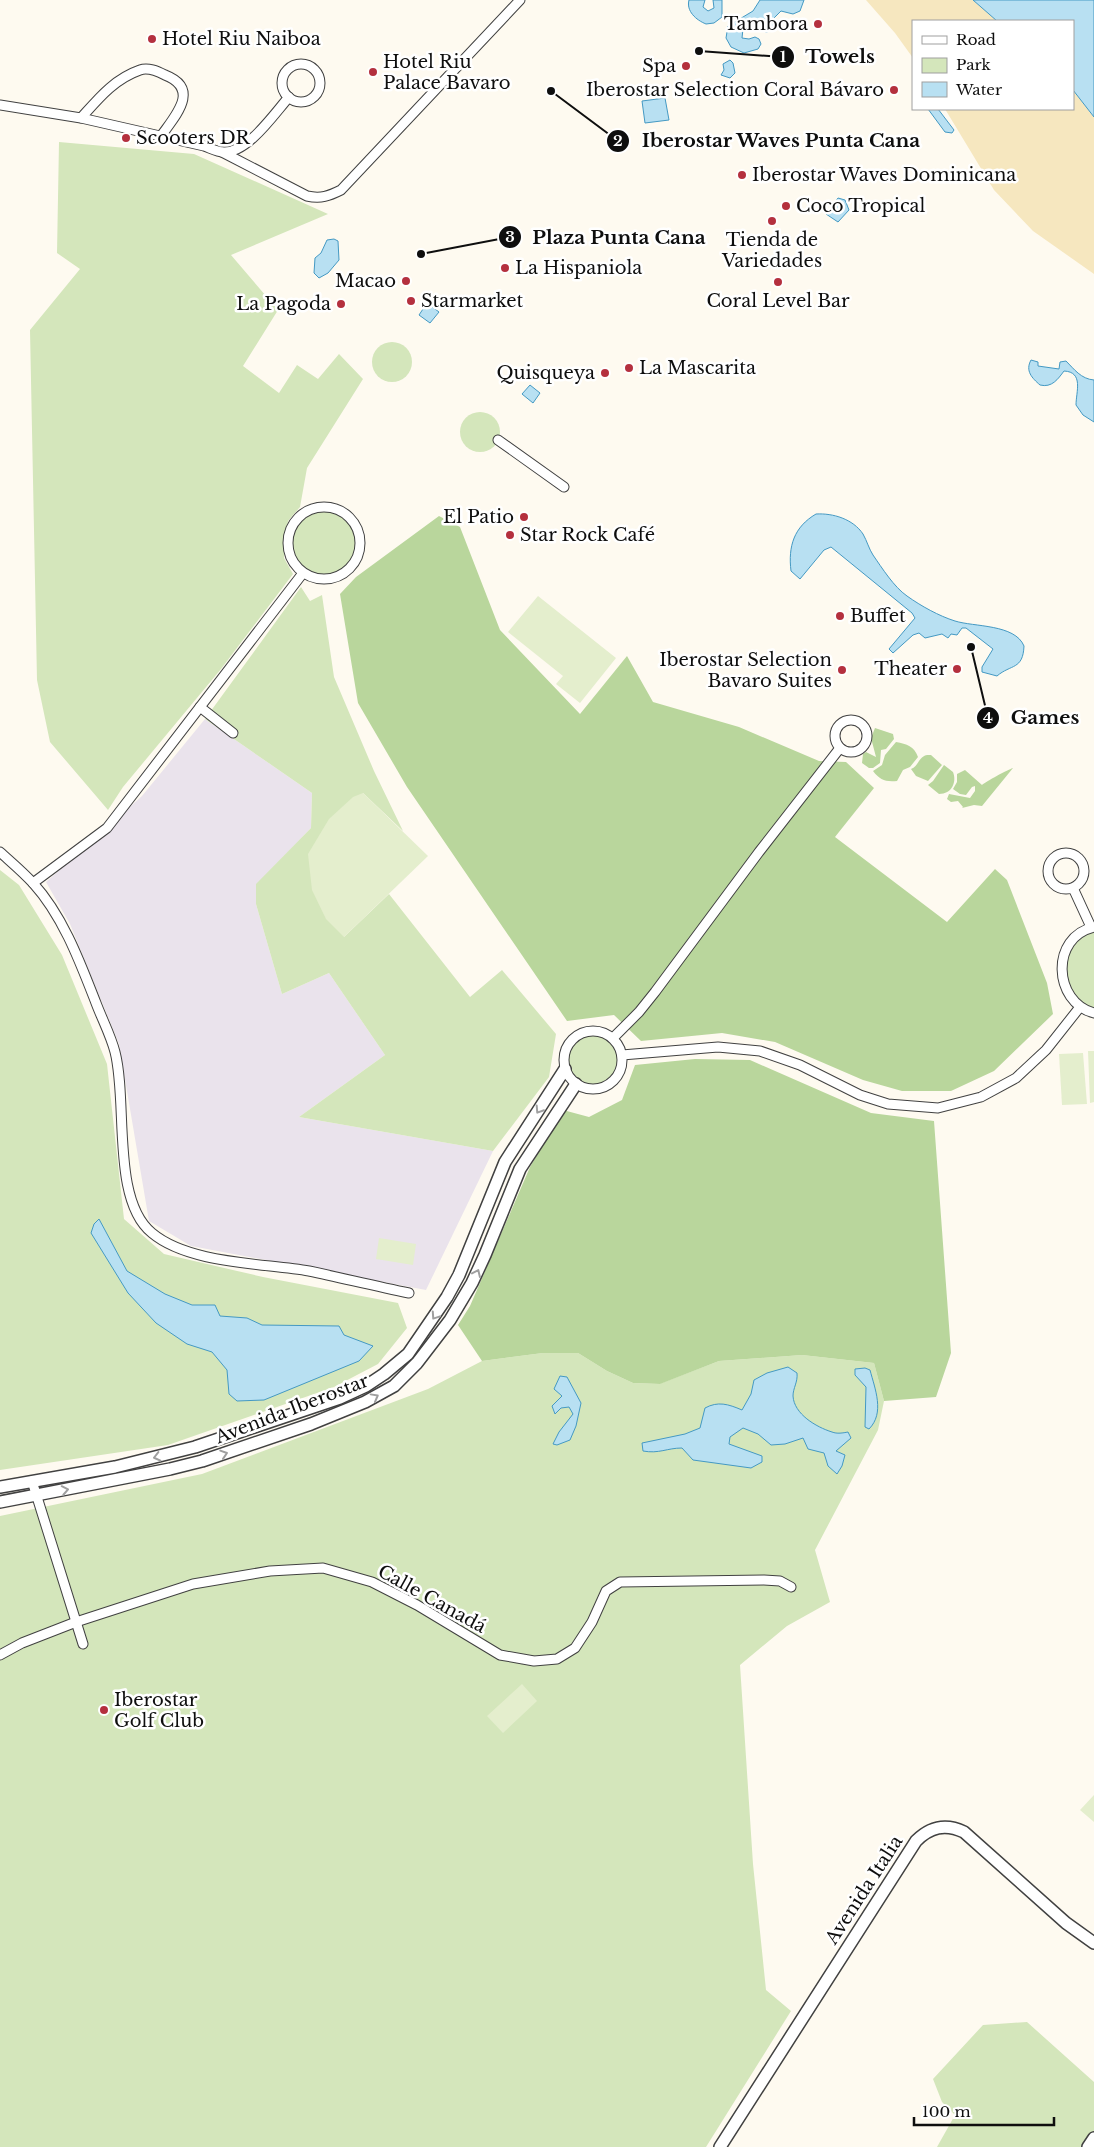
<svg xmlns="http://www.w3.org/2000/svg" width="1094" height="2147" viewBox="0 0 1094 2147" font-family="'Libre Baskerville',serif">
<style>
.industrial{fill:#eae3ec}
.green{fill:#d4e6bb}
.forest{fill:#b9d69c}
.sand{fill:#f6e7bf}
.pitch{fill:#e4eecd}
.water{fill:#b8e0f2;stroke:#4499c3}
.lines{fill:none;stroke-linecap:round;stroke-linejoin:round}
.minor-casing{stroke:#414141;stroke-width:11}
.tertiary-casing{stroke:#414141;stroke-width:14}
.minor{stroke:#fff;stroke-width:9}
.tertiary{stroke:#fff;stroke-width:11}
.oneway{stroke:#9f9f9f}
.poi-dot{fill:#b4303e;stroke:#fff;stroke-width:2}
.labels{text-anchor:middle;stroke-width:5;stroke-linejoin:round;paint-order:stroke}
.poi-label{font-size:18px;fill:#0e0e0e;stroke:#fff;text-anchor:start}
.street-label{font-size:18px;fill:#0e0e0e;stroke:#fff}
.leader{fill:none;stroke:#0e0e0e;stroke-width:2}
.callout-dot{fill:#0e0e0e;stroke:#fff;stroke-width:2}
.mark-label{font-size:15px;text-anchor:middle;font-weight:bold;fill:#fff}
.callout-label{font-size:19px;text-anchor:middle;font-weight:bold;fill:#0e0e0e;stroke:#fff;stroke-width:5;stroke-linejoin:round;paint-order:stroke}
</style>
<rect width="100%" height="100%" fill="#fefaf0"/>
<polygon class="industrial" points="205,719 312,793 311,828 257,884 256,904 282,994 329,973 385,1055 299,1117 493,1151 426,1290 191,1246 149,1221 119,1044 70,924 46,882 142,796"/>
<g class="green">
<polygon points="59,142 194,154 328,214 231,255 278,310 243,366 279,393 297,365 318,379 339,354 363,379 307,468 300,507 288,521 284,558 293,574 221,669 123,787 108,810 50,742 37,680 30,330 80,269 57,253"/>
<circle cx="392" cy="362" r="20"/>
<circle cx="480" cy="432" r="20"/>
<circle cx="324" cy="543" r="36"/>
<polygon points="301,587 310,601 322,595 334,677 374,771 403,831 363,793 344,937 389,894 470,997 502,970 556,1034 549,1077 493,1151 299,1117 385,1055 329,973 282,994 256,904 256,884 311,828 312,793 205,719"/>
<polygon points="0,870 19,885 62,955 107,1064 124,1219 164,1254 263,1277 398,1303 407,1328 378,1364 334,1387 168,1445 0,1470"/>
<polygon points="1094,927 1094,1013 1072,1000 1062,961 1067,947"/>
<circle cx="593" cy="1060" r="29"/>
<polygon points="543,1353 578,1353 607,1371 633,1383 659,1384 719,1361 802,1355 874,1363 884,1401 878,1430 815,1550 830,1602 787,1626 740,1665 753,1864 766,1990 791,2011 706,2147 0,2147 0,1516 202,1474 428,1389 482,1361"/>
<polygon points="1027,2022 1094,2082 1094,2147 937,2147 955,2115 942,2102 933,2079 983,2025"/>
</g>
<g class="forest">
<polygon points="439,516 460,527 500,630 580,714 627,656 653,702 739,727 819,761 846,762 874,788 835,837 947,922 995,869 1007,880 1047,983 1053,1014 994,1071 951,1091 902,1091 863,1080 775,1042 722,1033 641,1041 614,1015 567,1021 407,787 358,703 340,594 356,577"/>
<polygon points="875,728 893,734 894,739 886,749 881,750 880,763 873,768 869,768 862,763 863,754 866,752 876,757 871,738"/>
<path d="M896,742C907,744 914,746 918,757L910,767L903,770L897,781C885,782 880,780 873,771L882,765L885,755Z"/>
<path d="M927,755H931L942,765L928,781L916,776L911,769C919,766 918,757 927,755Z"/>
<path d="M944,765L953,772C957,782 952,794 939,794L928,785L933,781Z"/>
<path d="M1013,768L982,806L974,805L962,808L963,807L958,801L951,802L947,799L949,794L970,798L975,791V786L972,787L966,795L960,794L953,789L957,782V774L965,770L982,785C985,782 1009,769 1013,768Z"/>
<polygon points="695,1059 750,1060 871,1113 934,1121 951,1353 936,1397 884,1401 874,1363 802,1355 719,1361 660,1384 633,1383 607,1371 578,1353 543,1353 482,1361 458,1325 470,1306 530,1167 563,1110 589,1117 622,1100 635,1065"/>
</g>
<g class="sand">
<polygon points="866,0 973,0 997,21 913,21 913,58 895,33"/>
<polygon points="1073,90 1094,117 1094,274 1033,231 994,190 945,109 1073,109"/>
</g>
<g class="pitch">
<polygon points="538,596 616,658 580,703 556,684 563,676 508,632"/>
<polygon points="363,793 428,856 344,937 326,919 312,890 308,854 329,819 353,797"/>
<polygon points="1088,1051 1094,1051 1094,1102 1090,1103"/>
<polygon points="1083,1053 1087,1104 1062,1105 1059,1054"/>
<polygon points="379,1238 416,1244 413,1265 376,1259"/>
<polygon points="522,1684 537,1701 503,1733 487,1716"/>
<polygon points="1094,1795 1094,1822 1080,1810"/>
</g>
<g class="water">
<path d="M689,0H705L703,7L708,11L714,8L713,0H722V17L714,23L706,24C696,20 686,11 689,0Z"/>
<polygon points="760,0 804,0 800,11 793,14 781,11 773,19 775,25 771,31 766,32 754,26 743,29 742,38 749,39 755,37 759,39 761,44 758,49 744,53 731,47 726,38 728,26 753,11"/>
<polygon points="973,0 1094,0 1094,117 1073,90 1073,21 997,21"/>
<polygon points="730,60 733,63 735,73 730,78 721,75 724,70 723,64"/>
<polygon points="665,98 669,120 645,123 642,101"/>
<polygon points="928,109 938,109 954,130 952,133 945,132"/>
<polygon points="838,198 845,200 849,210 838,222 826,214"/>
<polygon points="334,239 338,241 339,260 328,273 319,278 314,273 315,258 321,253 327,240"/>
<polygon points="427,303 439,312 430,323 419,315"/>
<path d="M1031,360L1038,362V366L1059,369L1060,362L1066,361C1074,369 1081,379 1094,380V422L1083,415L1076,405C1076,392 1084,372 1064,371C1058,379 1052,388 1040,385C1032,378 1025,371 1031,360Z"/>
<polygon points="530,385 540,393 533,403 522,394"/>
<path d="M816,514C833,513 853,519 863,534C867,541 869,549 873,555C882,568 894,587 907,596C921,606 939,616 955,621C974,627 1015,624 1024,646C1023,670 1011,664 997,676L982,672V667L993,649L966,628H962L957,635L951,634L948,638L942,634L925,638L919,633L913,635L893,653L889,649L915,618L912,613L831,547L824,550L800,579L791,571C788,546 794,527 816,514Z"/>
<polygon points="99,1219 127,1271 165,1294 192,1305 215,1305 220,1316 247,1318 262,1325 339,1326 344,1335 373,1346 359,1361 264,1400 237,1401 229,1394 227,1370 212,1352 187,1344 156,1323 128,1293 91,1233 94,1224"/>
<path d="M788,1367L797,1373C798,1382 793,1388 793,1396C794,1414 816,1427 832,1432C837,1434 843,1433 848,1432L851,1438L836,1451L845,1455L842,1466L837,1474L828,1466L824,1453L808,1449L803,1438L785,1444L771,1445L758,1434L743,1428L730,1437L729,1444L762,1456V1462L751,1468L693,1460L682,1448C667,1448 659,1454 643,1451L642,1443L685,1434L700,1428L705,1408C718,1401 728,1404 742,1410L751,1394L754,1380L767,1373Z"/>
<path d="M865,1368L870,1370C875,1389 885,1413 869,1429L865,1427L866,1387L855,1375V1369Z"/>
<polygon points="560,1376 567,1377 581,1403 576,1426 570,1440 557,1445 553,1444 559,1432 573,1414 569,1407 561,1408 555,1414 552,1406 562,1396 554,1389"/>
</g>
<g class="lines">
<defs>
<g id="minor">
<circle cx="301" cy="83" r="19"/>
<path d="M0,105L81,118L204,146C210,148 217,152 223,152C247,154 274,114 289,97"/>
<path d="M81,118C98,99 114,79 140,70C148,67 157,71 165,75C201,89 175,116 161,136"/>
<path d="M222,152L307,196C321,199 329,196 341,190L520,0"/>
<polyline points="498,440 564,487"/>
<circle cx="324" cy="543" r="36"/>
<polyline points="200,707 233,733"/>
<circle cx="851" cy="736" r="16"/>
<path d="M0,852C11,862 23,872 33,883C63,916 80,962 96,1003C102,1019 111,1036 115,1052C128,1102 111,1200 152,1233C189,1264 263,1263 309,1271C342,1278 375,1286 409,1293"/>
<circle cx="1066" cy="871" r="18"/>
<polyline points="33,883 107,828 303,573"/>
<polyline points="1073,888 1091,927"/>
<path d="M1094,927C1050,937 1053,1002 1094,1013"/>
<circle cx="593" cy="1060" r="29"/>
<polyline points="613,1038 639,1012 655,992 759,852 840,748"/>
<polyline points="622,1055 718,1047 760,1051 800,1065 860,1095 888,1104 938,1108 981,1097 1016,1078 1046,1050 1080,1007"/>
<polyline points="32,1481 83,1644"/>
<polyline points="0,1655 22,1643 76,1622 193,1584 270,1571 323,1568 372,1582 417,1605 500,1655 534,1661 557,1659 575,1648 592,1622 606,1591 620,1582 764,1580 780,1581 791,1587"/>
</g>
<g id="tertiary">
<polyline points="0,1487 115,1467 195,1447 340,1398 366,1386 384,1374 408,1354 447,1297 459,1275 505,1162 565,1069"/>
<polyline points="0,1502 170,1469 202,1461 311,1424 365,1402 394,1386 417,1363 450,1320 472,1283 485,1255 520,1169 576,1084"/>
<path d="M720,2147L916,1841C930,1827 945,1823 964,1832L1066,1923L1094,1943"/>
<polyline points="1088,2147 1094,2138"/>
</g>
</defs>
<use href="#minor" class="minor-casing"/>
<use href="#tertiary" class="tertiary-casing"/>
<use href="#minor" class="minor"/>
<use href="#tertiary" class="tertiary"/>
</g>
<defs><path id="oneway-chevron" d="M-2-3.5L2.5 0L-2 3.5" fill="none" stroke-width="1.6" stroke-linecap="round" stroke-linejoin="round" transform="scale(1.25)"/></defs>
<g class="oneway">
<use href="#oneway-chevron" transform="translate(539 1110) rotate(123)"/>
<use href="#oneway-chevron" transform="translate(477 1273) rotate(-65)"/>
<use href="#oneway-chevron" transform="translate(435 1316) rotate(124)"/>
<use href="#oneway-chevron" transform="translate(375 1397) rotate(-29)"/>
<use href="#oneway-chevron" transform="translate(224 1454) rotate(-18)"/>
<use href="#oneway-chevron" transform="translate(157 1457) rotate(166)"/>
<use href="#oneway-chevron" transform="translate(65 1490) rotate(-11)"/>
</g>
<g class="poi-dot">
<circle cx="818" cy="24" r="5"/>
<circle cx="152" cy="39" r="5"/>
<circle cx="686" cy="66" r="5"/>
<circle cx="373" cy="72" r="5"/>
<circle cx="894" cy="90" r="5"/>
<circle cx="126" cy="138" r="5"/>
<circle cx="742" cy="175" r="5"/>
<circle cx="786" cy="206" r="5"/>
<circle cx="772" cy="221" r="5"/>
<circle cx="505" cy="268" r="5"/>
<circle cx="406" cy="281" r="5"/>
<circle cx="778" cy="282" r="5"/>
<circle cx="411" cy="301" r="5"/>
<circle cx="341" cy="304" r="5"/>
<circle cx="629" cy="368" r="5"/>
<circle cx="605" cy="373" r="5"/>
<circle cx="524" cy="517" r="5"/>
<circle cx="510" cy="535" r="5"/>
<circle cx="840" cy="616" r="5"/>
<circle cx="957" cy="669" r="5"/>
<circle cx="842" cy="670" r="5"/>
<circle cx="104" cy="1710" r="5"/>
</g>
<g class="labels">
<g class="poi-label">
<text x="808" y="30" text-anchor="end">Tambora</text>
<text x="162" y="45">Hotel Riu Naiboa</text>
<text x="383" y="68">Hotel Riu<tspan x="383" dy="21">Palace Bavaro</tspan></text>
<text x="676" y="72" text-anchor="end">Spa</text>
<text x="884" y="96" text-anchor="end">Iberostar Selection Coral Bávaro</text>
<text x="136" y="144">Scooters DR</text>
<text x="752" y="181">Iberostar Waves Dominicana</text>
<text x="796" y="212">Coco Tropical</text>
<text x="772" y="246" text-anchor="middle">Tienda de<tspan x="772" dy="21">Variedades</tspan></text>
<text x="515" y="274">La Hispaniola</text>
<text x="396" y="287" text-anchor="end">Macao</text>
<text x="421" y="307">Starmarket</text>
<text x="778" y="307" text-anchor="middle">Coral Level Bar</text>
<text x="331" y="310" text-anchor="end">La Pagoda</text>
<text x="639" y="374">La Mascarita</text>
<text x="595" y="379" text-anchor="end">Quisqueya</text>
<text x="514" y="523" text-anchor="end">El Patio</text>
<text x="520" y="541">Star Rock Café</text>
<text x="850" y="622">Buffet</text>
<text x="832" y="666" text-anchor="end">Iberostar Selection<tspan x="832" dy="21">Bavaro Suites</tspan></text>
<text x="947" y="675" text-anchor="end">Theater</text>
<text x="114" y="1706">Iberostar<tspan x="114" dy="21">Golf Club</tspan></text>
</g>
<g class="street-label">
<text transform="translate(292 1409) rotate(-21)" y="6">Avenida Iberostar</text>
<text transform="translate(432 1599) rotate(29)" y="6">Calle Canadá</text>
<text transform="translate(864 1890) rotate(-57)" y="6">Avenida Italia</text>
</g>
</g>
<path class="leader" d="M699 51L783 57M551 91L618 141M421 254L510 237M971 647L988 718"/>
<g class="callout-dot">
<circle cx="699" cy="51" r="5"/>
<circle cx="551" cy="91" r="5"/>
<circle cx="421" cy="254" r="5"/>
<circle cx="971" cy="647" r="5"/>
<circle cx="783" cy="57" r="12"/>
<circle cx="618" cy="141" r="12"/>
<circle cx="510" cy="237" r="12"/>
<circle cx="988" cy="718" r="12"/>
</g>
<g class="mark-label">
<text x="783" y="62">1</text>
<text x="618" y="146">2</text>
<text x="510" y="242">3</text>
<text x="988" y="723">4</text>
</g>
<g class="callout-label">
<text x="840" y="63">Towels</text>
<text x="781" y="147">Iberostar Waves Punta Cana</text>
<text x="619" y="244">Plaza Punta Cana</text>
<text x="1045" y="724">Games</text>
</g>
<rect x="912" y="20" width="162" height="90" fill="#ffffff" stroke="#9f9f9f"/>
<rect x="922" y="36" width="25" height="8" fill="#ffffff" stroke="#9f9f9f"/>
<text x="956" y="45" font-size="15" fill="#0e0e0e">Road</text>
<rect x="922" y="58" width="25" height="15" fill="#d4e6bb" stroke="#9f9f9f"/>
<text x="956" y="70" font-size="15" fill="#0e0e0e">Park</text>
<rect x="922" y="82" width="25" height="15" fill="#b8e0f2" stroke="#9f9f9f"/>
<text x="956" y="95" font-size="15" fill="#0e0e0e">Water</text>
<path d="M914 2117v8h140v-8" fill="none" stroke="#0e0e0e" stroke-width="2.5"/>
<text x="922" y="2117" font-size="15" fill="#0e0e0e" stroke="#ffffff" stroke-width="4" paint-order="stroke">100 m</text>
</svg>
